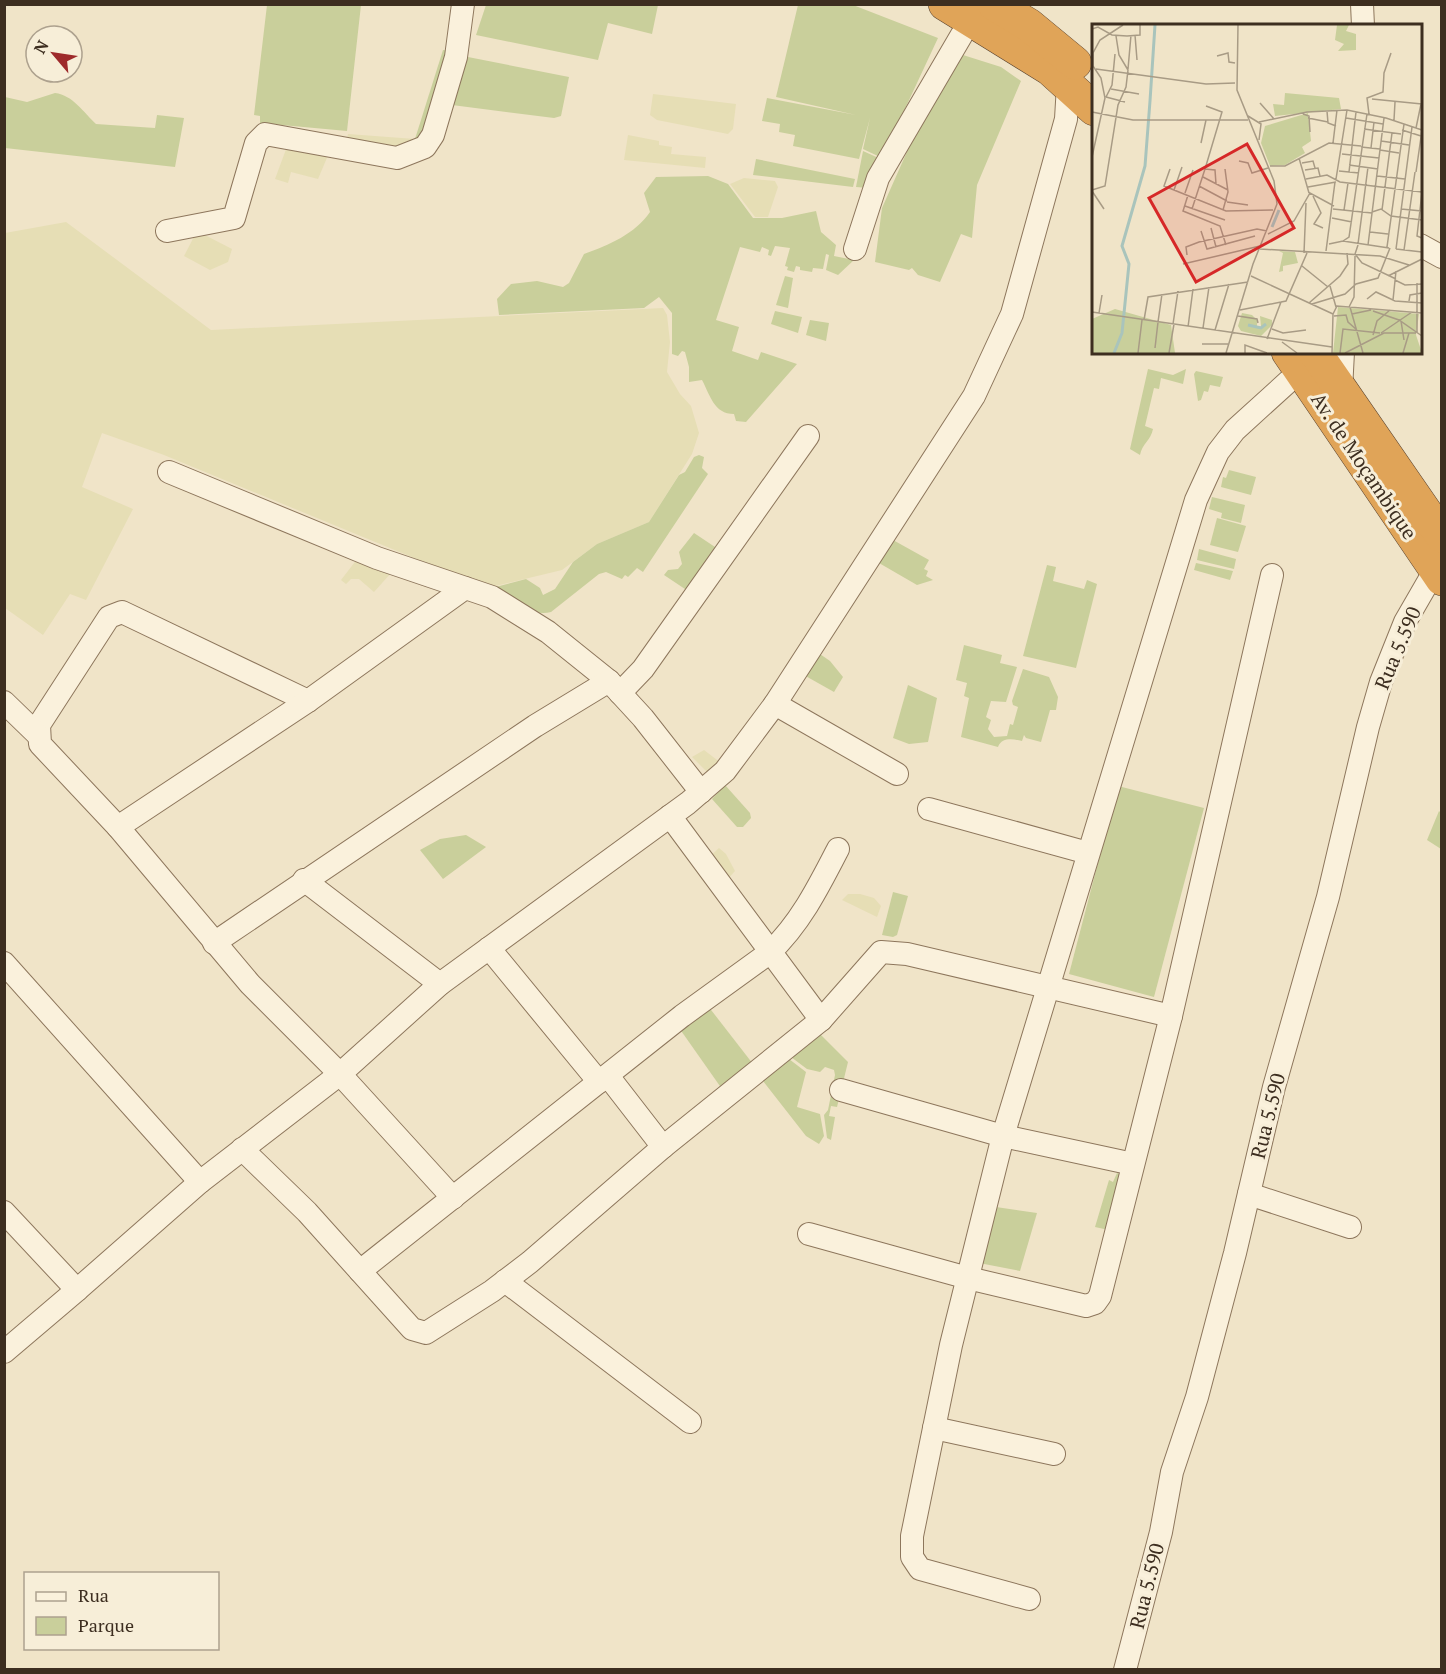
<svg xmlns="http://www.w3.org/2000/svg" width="1446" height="1674" viewBox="0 0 1446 1674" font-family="'PT Serif',serif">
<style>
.farmland{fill:#e6deb5}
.green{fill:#c9cf9b}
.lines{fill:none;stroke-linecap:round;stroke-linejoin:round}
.minor-casing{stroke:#8d765c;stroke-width:24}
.highway-casing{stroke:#5b4430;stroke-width:34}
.minor{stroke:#faf1dc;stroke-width:22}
.highway{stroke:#e0a458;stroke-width:33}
.labels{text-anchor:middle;stroke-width:6;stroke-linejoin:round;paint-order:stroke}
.street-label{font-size:20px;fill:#3d2e20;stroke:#f7eed8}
.inset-river{fill:none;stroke:#a9c4bc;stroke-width:3}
.inset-road{fill:none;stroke:#a89b85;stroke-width:1.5}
.view{fill:#d62828;fill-opacity:0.15;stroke:#d62828;stroke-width:3}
.inset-edge{fill:none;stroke:#3d2e20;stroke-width:3}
</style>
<rect width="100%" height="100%" fill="#f0e4c8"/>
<g class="farmland">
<polygon points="653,94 736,104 733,129 728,134 657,120 650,115"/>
<polygon points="348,134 415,139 414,145 379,150 346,143"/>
<polygon points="628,135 659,141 659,145 672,147 671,154 706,157 705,168 624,160"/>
<polygon points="288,144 329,153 318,179 291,172 288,183 275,179"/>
<polygon points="744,178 775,181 778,187 768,217 755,217 730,184"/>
<polygon points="66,222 211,330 663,308 667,315 670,342 667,372 680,394 691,406 699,433 692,454 649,522 597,544 562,570 487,588 164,455 102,433 82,487 133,509 86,600 70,594 43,635 5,608 5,233"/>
<polygon points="197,231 232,249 228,262 210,270 184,256"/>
<polygon points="358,558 391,573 374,592 359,579 351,579 346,584 341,580"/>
<polygon points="704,750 721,763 707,772 692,757"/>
<polygon points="719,848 726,854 735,871 726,881 709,857"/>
<polygon points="848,894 860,894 874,898 881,906 877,917 842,900"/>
</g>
<g class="green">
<polygon points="267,5 361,5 347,131 260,123 260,116 254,115"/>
<polygon points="486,5 486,4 658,5 652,34 608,23 598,60 476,35"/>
<polygon points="798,5 853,5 938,38 882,158 863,149 870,118 859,159 793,146 795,135 779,132 780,124 762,121 767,98 856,115 776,97"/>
<polygon points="443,50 453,51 422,139 415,139"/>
<polygon points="963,55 1001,67 1021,81 977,185 972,238 961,234 940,282 918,275 912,268 909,270 875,262 882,208 910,145"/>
<polygon points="468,57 569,77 561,116 554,118 452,105"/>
<path d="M55,93C73,95 84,113 96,124L155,128L157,115L184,118L175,167L5,148V97L27,102Z"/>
<polygon points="863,151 883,160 869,188 856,187"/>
<polygon points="756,159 855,179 853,187 753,175"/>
<path d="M708,176L728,184L753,218H782L816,211L821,232L836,245L834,256L854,260L838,275L826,270L829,255L826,254L823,269L813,268L812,272L800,270V267L796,266L794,272L787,270L788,267L785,266L790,248L775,246L771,256L768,255L769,250L762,247L760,252L740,247L716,320L739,327L732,351L758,360L761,352L797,364L746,422L736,421L734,414C714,414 710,395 702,380L689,382V367L685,352L682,351L678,356L672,354V313L659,297L644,308L499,315L497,299L511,284L537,281L563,287L569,283L584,254C609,245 635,234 650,212L644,193L656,177Z"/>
<polygon points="785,276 793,278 788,308 776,305"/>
<polygon points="775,311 802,317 798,333 771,324"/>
<polygon points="810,320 829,323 826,341 806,335"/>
<path d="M1148,369L1173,375L1186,369L1183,384L1161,378L1159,389L1154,388L1145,426L1153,429C1151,440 1142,444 1140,455L1130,449Z"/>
<polygon points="1196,371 1223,377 1220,387 1210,385 1208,392 1204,391 1201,400 1198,401 1194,374"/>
<path d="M699,455L704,457L702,468L708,474L643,572L637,568L628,577L625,575L622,579L606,572L599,574L551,612C531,618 505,598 488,589L526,579L540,588L543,595L555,589L573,562L597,544L649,522L679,475L685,472L694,457Z"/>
<polygon points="1229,470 1256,477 1251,495 1221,487 1223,477 1226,478"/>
<polygon points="1212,497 1245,505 1241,523 1221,518 1222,513 1209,509"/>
<polygon points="1217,518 1246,526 1238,552 1210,545"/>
<polygon points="694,533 718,549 688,591 664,575 668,570 678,569 682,564 679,552"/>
<polygon points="893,540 929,560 924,569 928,571 926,576 933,580 917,585 879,563"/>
<polygon points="1199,549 1236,559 1234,569 1197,560"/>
<polygon points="1196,563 1233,571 1230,580 1194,570"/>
<polygon points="1047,565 1056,567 1053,581 1084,589 1087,580 1097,584 1076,668 1023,656"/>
<path d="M964,645L1002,655L1000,663L1017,667L1006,702L991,701L986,717L991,720L988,729L994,737L1007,736L1010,724L1013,725L1018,707L1013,705L1012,701L1023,669L1049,677L1058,697L1056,710H1050L1041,742L1026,738L1024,735L1022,741C1013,739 1002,737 998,747L961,737L969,698L964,696L967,683L956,680Z"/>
<polygon points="817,652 830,661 843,677 834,692 802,674"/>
<polygon points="908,685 937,698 928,742 909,744 893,738"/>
<polygon points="725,785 750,813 751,818 743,827 737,827 712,799"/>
<polygon points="1118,786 1204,808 1154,997 1069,974"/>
<polygon points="1439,811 1441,813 1441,849 1427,840"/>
<polygon points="466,835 486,847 443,879 420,850 440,839"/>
<polygon points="893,892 908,896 897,935 893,937 882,935"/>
<polygon points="708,1006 753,1064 722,1089 677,1025"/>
<polygon points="820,1034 848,1062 837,1107 831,1106 829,1116 835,1117 831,1140 827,1138 824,1115 828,1110 835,1075 834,1070 825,1067 820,1072 807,1069 791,1057"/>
<polygon points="789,1059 806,1072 797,1107 820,1114 824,1136 819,1144 806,1136 763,1081"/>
<polygon points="1117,1173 1125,1176 1113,1231 1095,1227 1109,1180 1113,1182"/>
<polygon points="996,1207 1037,1213 1020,1271 979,1263"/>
</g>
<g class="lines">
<defs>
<g id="minor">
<polyline points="1362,4 1363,26"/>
<polyline points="167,231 234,218 256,143 265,134 397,158 425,147 433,135 456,57 463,4"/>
<polyline points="1420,245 1442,257"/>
<polyline points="855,249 878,178 971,19"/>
<polyline points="1341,390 1343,352"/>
<polyline points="169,472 377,558 492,597 548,632 609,681 643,718 701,792"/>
<polyline points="620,693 643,669 808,436"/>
<polyline points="308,701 122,612 109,617 39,725 40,744 118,827 250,984 340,1074 453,1198"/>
<polyline points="4,702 37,734"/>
<polyline points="775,704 897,774"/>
<polyline points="929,809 1088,853"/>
<polyline points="670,816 821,1020"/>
<polyline points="118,827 308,701 465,588"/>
<polyline points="304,880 440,984"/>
<polyline points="214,943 535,726 609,681"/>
<polyline points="489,948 599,1082"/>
<polyline points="4,963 200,1182"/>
<polyline points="608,1076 663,1147"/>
<polyline points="841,1090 1003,1136 1133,1164"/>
<polyline points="242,1149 307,1212 412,1329 426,1333 492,1291 530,1262 663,1147 821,1020 881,952 907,954 1171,1016"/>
<polyline points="1249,1194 1350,1227"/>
<polyline points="4,1212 77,1290 200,1182 340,1074 440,984 688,803 725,771 775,704 974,396 1012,314 1066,119 1068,85"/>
<polyline points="809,1234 968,1278 1086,1306 1095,1303 1100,1296 1171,1016 1272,575"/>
<path d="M360,1271L682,1016L769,953C800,924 819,886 838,849"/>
<polyline points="505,1281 690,1422"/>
<polyline points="4,1352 77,1290"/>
<polyline points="934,1428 1054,1454"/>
<polyline points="1029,1599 920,1569 912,1557 912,1536 951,1345 1003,1136 1196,500 1218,452 1235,430 1301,370"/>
<polyline points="1125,1670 1161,1532 1172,1472 1197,1397 1235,1253 1274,1087 1328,897 1368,727 1381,682 1405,622 1435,570"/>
</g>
<g id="highway">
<polyline points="945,4 1050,69 1094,109"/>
<polyline points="994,4 1029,25 1075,63"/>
<polyline points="1288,352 1442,579"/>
<polyline points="1315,352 1442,536"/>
</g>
</defs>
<use href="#minor" class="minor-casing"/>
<use href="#highway" class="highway-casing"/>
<use href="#minor" class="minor"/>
<use href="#highway" class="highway"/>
</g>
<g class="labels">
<g class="street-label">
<text transform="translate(1364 466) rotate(56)" y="7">Av. de Moçambique</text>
<text transform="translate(1398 648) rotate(-67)" y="7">Rua 5.590</text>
<text transform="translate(1268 1116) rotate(-76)" y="7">Rua 5.590</text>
<text transform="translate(1147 1586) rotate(-76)" y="7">Rua 5.590</text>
</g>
</g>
<g transform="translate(1092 24)">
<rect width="330" height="330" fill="#f0e4c8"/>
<path d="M245,1H257L254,7L264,10V26L246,27L252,20L243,16ZM193,69L247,74L249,85L183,92L181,80L192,81ZM216,89L219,117L210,123L213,129L193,141L178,142L169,119L173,102ZM187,227L203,228L206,239L191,242V247L187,248L191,229ZM246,283L327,290L324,311L330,329H241ZM23,285L79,301L83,329H0V295ZM150,289L160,291L165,296V303H169L168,292L180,296V301L169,312L149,307L146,302Z" fill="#c9cf9b"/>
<path class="inset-river" d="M58,77L63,1M180,203L187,186M156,301L169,304L174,300M22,329L30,309L37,240L30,222L53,142L58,77"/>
<path class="inset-road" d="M0,5L6,3L20,11L35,12L48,11V1M43,11L45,36M125,32L136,29L137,38L143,39M4,45L114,60L143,59M36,45L39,11M19,65L47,70M14,73L20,61L23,30M14,73L33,78M280,75L330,80M168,79L182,95M235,87L236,99L244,102M0,88L41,96H156M211,90L217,92L218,108M277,90L275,74L291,68L292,49L299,29M156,92L169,100L167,116M216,94L236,98M254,94L291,100M302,96L303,78M167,98L215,88L255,86L294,94L330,106M324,104L329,80M272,105L309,110M310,106L329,112M289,117L317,121M109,119L114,96M241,119L245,86M269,123L288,125M279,124L282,98M288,126L307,129M250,130L287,134M0,133L13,74L9,54L1,42V29L8,16L31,1M207,134L217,169M147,137L156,139L160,149L176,144M210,139L221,137L223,144M257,141L286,145M178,142H193L237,119L269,122M90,143L82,166L134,187L181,186M78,145L72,162L82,166M113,145L130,88L114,82M213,146L226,144L228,152M247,147L267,149M257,148L264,88M324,148L330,106M285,152L313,155M111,153L136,166M214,155L235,151L248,158L330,168M244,155L255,86M107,162L135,177M216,163L244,158M0,166L13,162L26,81L34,63L36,46L27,31L24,12M0,167L12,185M330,168L325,212L330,214M93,169L101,146M96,171L91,187L128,202L134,221M221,172L229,189L222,200L231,204M135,178L156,181M93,182L133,196M100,185L113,145L123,146L124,160M241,185L280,189M309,185L330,187M131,186L136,168L133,145M252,186L256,159M290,186L300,109M280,188L289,185L299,192L330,196M240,194L260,198M119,204L124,223M109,207L115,225L163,212M278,208L296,210M176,210L202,197L218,169L242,182M251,217L257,213L275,90M0,219V241M237,220L251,217L297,224M266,220L276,143M266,221L263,230L270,239L304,255M276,221L292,94M295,223L312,100M168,225L288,232L317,241M304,225L320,103M304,225L330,228M312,226L323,148M234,227L243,158M212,229L214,179M95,231L94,223L107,218L165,205L175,207M91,240L168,222M210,242L236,263M159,252L241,290M296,252L330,235M303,256L313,261L330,260M325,259V309M238,262L244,283M275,275L284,268L303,277L330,279M301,276L304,247M317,277L318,271L330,269M189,278L194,277L215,229M217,279L248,252L256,240L255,229M220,280L253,270L264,260L286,254L298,224M257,283L262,273L263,232M258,283L271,329M148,286L189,278M281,287L307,296L330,312M0,288L240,323M7,289L10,271M241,290L245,282L330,289M260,290L279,286M146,292L165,295L166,299M242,292L254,291L256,298L265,306M52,296L56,273L156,258M309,297L312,316M66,298L70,270M81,300L86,267M96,303L101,265M111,304L117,263M180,305L191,309L214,306M123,306L137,260M289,309L320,288M281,311L285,297L298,286M175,315L189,278M190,318L205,329M110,320H136M63,324L66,298M46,329L50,296M77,329L82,300M134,329L161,240L185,180L182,157L145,66L146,1M153,329V321L175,329M240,329L241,290M248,329L251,305L288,309M253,329L292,309H324M311,329L317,309"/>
<path class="view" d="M155,120L202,204L104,258L57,174Z"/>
<rect width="330" height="330" class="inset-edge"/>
</g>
<rect width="1446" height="1674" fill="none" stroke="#3d2e20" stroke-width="12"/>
<rect x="24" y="1572" width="195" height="78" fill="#f7eed8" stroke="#ada18e" stroke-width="1.5"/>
<rect x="36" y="1592" width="30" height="9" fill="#faf1dc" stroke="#ada18e" stroke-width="1.5"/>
<text x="78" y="1602" font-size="18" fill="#3d2e20">Rua</text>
<rect x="36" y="1617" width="30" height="18" fill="#c9cf9b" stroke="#ada18e" stroke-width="1.5"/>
<text x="78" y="1632" font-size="18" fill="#3d2e20">Parque</text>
<g transform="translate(54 54) rotate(299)"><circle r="28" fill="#f7eed8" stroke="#ada18e" stroke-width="1.5"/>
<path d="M0-4.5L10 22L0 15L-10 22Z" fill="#9e2a2b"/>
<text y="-9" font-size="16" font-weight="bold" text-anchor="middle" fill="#3d2e20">N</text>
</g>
</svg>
